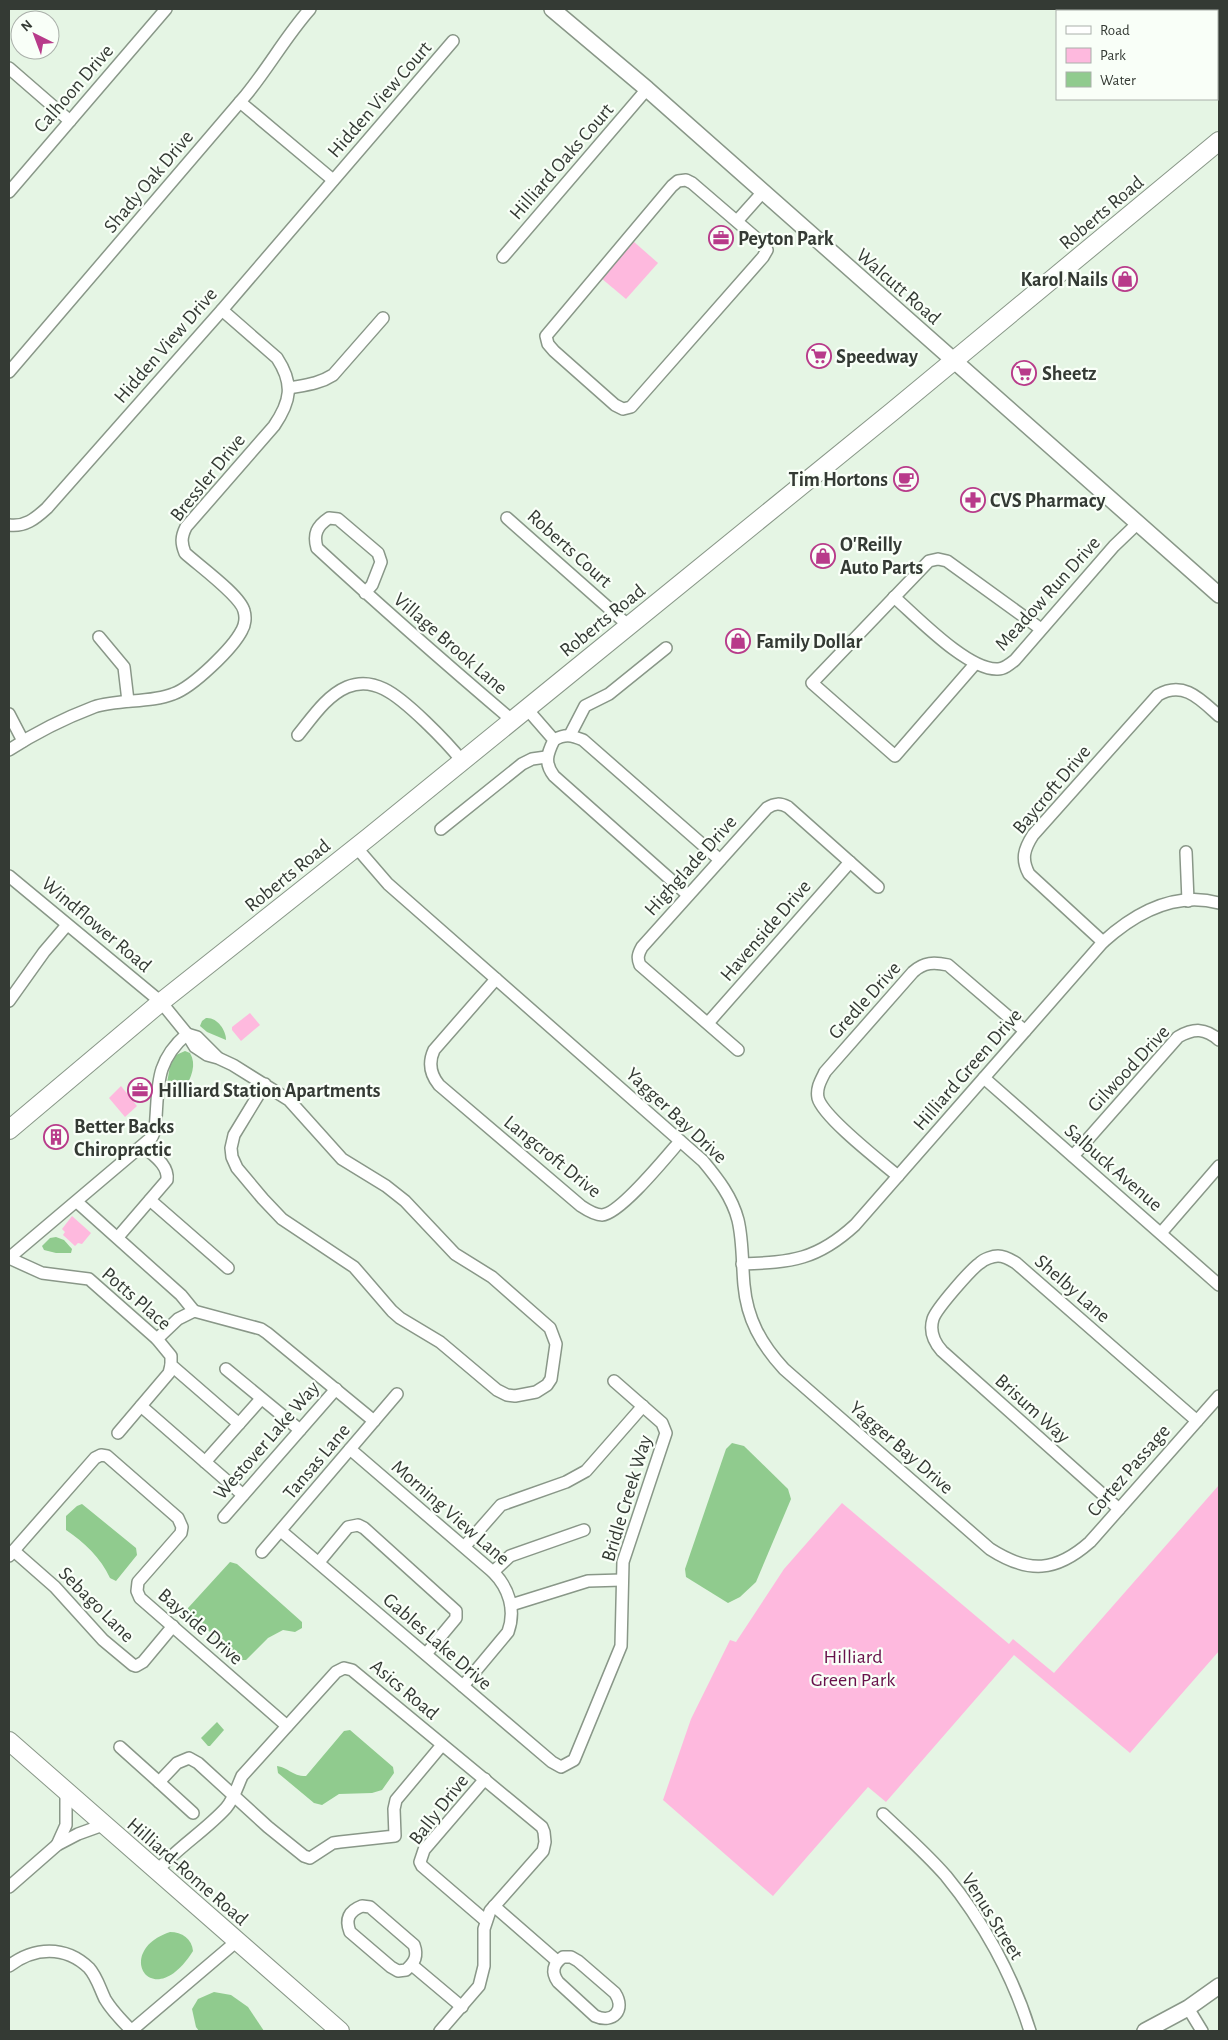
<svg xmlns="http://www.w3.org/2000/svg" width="1228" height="2040" viewBox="0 0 1228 2040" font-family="'Alegreya Sans',sans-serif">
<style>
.green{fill:#feb9de}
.water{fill:#90cb8e}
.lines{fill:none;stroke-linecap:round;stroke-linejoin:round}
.street-casing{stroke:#899788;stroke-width:14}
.secondary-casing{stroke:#899788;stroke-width:18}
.primary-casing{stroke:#899788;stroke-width:20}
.street{stroke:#fff;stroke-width:11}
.secondary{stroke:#fff;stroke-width:15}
.primary{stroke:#fff;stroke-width:18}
.labels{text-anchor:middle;stroke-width:4.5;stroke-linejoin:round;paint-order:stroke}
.street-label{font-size:20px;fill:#343a34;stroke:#f9fff8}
.poi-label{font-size:20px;font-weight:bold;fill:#343a34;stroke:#f9fff8;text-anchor:start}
.park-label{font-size:20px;fill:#68114b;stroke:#f9fff8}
</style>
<rect width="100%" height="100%" fill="#e5f5e4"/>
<g class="green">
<polygon points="633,241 658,263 626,299 601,278"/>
<polygon points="250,1013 260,1025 241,1041 232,1030 232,1027"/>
<polygon points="121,1086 137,1106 125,1117 109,1098"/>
<polygon points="72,1216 91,1233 82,1244 78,1243 75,1246 63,1235 65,1232 62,1229"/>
<polygon points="1219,1485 1219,1651 1130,1753 1014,1655 886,1802 868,1787 773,1896 663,1800 691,1719 730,1640 736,1642 784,1569 842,1503 1009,1644 1013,1639 1054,1673"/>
</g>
<g class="water">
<path d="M206,1018C217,1017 226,1030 226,1040L207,1032L200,1026L202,1021Z"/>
<path d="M185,1051L190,1053C197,1065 191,1077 185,1089L176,1090L167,1083L170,1066L176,1055Z"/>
<polygon points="56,1237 64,1240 72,1249 71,1253 56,1253 44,1250 42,1246 50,1238"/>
<polygon points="732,1443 744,1446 788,1489 791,1499 756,1582 740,1597 728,1603 686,1577 685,1569 726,1449"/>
<path d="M82,1504L136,1548L137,1555L116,1581L110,1578C101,1558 84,1542 66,1530V1516L77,1506Z"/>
<polygon points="230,1562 237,1564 302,1622 302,1628 295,1632 283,1630 268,1638 246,1660 236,1660 213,1634 188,1617 188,1608"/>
<polygon points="217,1722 224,1730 210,1746 208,1746 201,1738"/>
<path d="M350,1730L393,1767L394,1773L382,1790L372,1793L339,1794L322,1805L314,1803L278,1773L277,1766C290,1768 291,1776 306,1776L344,1731Z"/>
<path d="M170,1932C182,1932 192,1939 193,1951C152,2016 112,1951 170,1932Z"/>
<polygon points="214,1992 231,1995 248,2007 264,2031 199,2031 196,2027 192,2009 198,1999"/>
</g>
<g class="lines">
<defs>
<g id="street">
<polyline points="9,68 70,121"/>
<polyline points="240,102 333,180"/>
<polygon points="686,180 692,183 763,244 767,250 763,257 631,407 623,409 615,405 554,351 548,344 546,336 672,186 678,181"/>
<polyline points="9,192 166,9"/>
<polyline points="737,221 763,192"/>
<polyline points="503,257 647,89"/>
<path d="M9,372L246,95C269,67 286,36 310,9"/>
<path d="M289,388C305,385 319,384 333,375L383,318"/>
<polyline points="507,518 629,626"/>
<path d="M9,525C25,527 35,519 47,508L222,310L453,41"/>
<path d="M365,593L372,585L381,562L378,553L338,519L329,518C317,526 313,534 317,548C381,607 446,664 513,721"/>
<path d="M894,597C916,616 968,671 998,669C1004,669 1010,664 1015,660L1114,546L1138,523"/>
<polyline points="99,637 124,667 128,701"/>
<polyline points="975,664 895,756 812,683 929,561 938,559 947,561 1041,629"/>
<path d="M527,709L554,740C547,754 544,763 554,776L688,895"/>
<polyline points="9,714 23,741"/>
<path d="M298,735C312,718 326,696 347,687C359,682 372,683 384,689C405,699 447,742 462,761"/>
<polyline points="570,735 585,706 609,694 666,648"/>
<path d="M554,740C565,734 571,735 583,740L720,860"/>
<path d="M9,750C35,733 65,718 94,707C117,699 151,703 173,694C193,687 233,648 242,630C245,625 246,617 244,611C241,596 198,565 185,553C181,543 181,537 186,527L274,426C291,401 294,384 277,358L222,310"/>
<polyline points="441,829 522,764 532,759 546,757"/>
<path d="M356,847L388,884L703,1161C718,1179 732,1197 738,1220C743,1241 742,1263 744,1285C747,1319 761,1344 784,1369L990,1549C1029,1574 1056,1572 1090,1542L1219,1396"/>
<polyline points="1186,852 1188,901"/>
<polyline points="9,876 161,1002 187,1034 195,1047 207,1055 218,1058 233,1065 289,1100 342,1159 386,1186 405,1201 455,1254 492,1277 550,1328 556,1344 551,1379 547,1385 536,1392 515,1396 507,1395 497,1390 440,1342 400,1318 392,1311 354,1267 282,1219 263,1199 237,1168 232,1157 231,1148 234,1135 265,1084"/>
<path d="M1103,942L1029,874C1021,859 1024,849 1033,835L1158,695C1184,680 1201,700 1219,716"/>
<path d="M496,979L434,1050C428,1063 430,1074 439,1085L581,1206C587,1210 595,1215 602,1215C620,1214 667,1156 680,1141"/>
<polyline points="9,1001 44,952 67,925"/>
<polyline points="708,1023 850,862"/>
<path d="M187,1034C153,1063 159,1089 155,1130L152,1137L9,1258L42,1273L89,1279L157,1339L171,1356V1365L239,1424"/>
<polyline points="187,1034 197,1037 217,1057"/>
<path d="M738,1050L640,965C637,958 638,954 642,947L767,808C775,803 780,803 788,807L878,887"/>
<polyline points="984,1078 1219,1285"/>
<path d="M1073,1156L1178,1037C1194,1028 1205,1028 1219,1040"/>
<path d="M898,1176C880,1161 823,1117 818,1098C816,1088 821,1080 825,1072L913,972C924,962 934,962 948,965L1025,1031"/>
<polyline points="150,1200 228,1268"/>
<polyline points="77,1202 181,1295 194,1311"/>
<polyline points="1161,1233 1219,1166"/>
<path d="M118,1237L167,1180C169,1165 153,1155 143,1146"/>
<path d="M742,1264C792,1262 817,1260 855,1225L1103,942C1135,913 1175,891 1219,903"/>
<polyline points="157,1339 178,1319 194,1311 261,1329 267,1333 374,1421"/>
<polyline points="226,1369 300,1430"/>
<polyline points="141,1406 243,1495"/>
<polyline points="118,1433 169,1373 171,1365"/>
<path d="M350,1449L493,1572C509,1588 516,1610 508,1632L463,1686"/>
<polyline points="205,1462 261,1399"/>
<path d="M1119,1509L942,1351C934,1342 929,1332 933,1319C936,1309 971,1269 980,1263C984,1259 993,1256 998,1256C1005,1256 1011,1260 1016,1263L1197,1421"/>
<polyline points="224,1517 336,1389"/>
<polyline points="281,1531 552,1762 561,1767 574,1760 621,1646 623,1562 666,1433 662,1423 614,1381"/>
<polyline points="465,1546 501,1505 566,1482 586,1471 643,1406"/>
<polyline points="14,1551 55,1587 103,1640 133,1665 136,1666 143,1662 173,1626"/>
<polyline points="262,1552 397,1394"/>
<polyline points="9,1556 95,1458 101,1455 107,1456 178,1518 182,1527 181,1533 138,1582 137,1591 140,1598 287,1726"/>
<polyline points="319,1562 348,1527 358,1525 364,1528 456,1611 456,1618 426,1654"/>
<polyline points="493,1572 510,1556 584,1530"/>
<polyline points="511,1605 588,1581 622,1580"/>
<polyline points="120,1747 159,1782"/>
<polyline points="485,1779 424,1850 420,1862 422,1866 486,1921"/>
<polyline points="193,1813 159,1782 177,1763 189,1758 198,1763 268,1827 304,1856 310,1858 333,1843 340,1842 395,1836 394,1809 396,1800 442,1745"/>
<path d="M883,1814C904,1834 927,1854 946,1876C983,1921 1013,1976 1030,2031"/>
<polyline points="57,1845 66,1825 66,1792"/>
<path d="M157,1871C178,1847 205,1831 226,1808C234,1799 237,1787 242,1776L336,1672L344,1668L352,1670L542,1827L544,1832L545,1842L543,1851L490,1911L484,1929V1966L479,1986L440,2031"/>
<polyline points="9,1887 57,1845 78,1834 103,1825"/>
<path d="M362,1906L370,1907L414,1945C418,1956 415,1962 406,1970L398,1971L391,1967L350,1932C345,1919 349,1911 362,1906Z"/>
<polyline points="494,1906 557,1961"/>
<path d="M563,1957H571L578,1961L615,1993C626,2010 613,2024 595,2016L558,1982C551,1972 553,1964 563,1957Z"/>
<polyline points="412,1965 462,2007"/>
<path d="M9,1966C34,1947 65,1945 89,1968C97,1977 100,1989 105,1999C112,2011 122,2021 132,2031"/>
<polyline points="1188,2008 1202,2031"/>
<polyline points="131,2031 237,1941"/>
</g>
<g id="secondary">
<polyline points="552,9 647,89 1219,595"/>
<polyline points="1145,2031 1188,2008 1219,1986"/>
</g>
<g id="primary">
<polyline points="9,1130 161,1002 369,837 893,411 1219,141"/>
<polyline points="9,1741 340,2031"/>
</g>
</defs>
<use href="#street" class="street-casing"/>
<use href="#secondary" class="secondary-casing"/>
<use href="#primary" class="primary-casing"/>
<use href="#street" class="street"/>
<use href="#secondary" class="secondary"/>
<use href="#primary" class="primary"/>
</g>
<defs>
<symbol id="office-ring" viewBox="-11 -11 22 22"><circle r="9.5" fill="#f9fff8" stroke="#b83b8a" stroke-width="1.5"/><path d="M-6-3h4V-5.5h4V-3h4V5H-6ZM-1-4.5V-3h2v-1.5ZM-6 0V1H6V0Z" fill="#b83b8a"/></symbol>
<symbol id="shop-ring" viewBox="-11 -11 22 22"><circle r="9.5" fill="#f9fff8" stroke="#b83b8a" stroke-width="1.5"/><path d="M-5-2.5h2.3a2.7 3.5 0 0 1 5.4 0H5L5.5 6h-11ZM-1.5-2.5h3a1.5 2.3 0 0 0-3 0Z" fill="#b83b8a"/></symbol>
<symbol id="supermarket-ring" viewBox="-11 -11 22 22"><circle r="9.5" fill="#f9fff8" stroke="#b83b8a" stroke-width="1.5"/><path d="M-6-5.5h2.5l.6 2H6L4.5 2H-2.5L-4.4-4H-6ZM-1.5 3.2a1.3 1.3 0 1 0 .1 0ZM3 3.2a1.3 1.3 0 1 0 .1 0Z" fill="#b83b8a"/></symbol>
<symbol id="cafe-ring" viewBox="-11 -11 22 22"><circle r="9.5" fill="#f9fff8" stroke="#b83b8a" stroke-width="1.5"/><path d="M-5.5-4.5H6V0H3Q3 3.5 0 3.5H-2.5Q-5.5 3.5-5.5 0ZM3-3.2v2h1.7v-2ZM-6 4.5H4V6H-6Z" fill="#b83b8a"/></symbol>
<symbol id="pharmacy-ring" viewBox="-11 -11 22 22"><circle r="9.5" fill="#f9fff8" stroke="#b83b8a" stroke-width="1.5"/><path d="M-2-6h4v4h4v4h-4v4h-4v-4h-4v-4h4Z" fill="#b83b8a"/></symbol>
<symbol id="building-ring" viewBox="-11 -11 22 22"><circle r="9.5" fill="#f9fff8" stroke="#b83b8a" stroke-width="1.5"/><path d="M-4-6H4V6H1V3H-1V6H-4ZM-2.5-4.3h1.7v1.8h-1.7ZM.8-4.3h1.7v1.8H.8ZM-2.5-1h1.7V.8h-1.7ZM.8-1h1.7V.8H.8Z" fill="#b83b8a"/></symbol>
</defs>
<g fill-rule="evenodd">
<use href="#office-ring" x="707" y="224" width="28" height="28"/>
<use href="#shop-ring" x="1111" y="265" width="28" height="28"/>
<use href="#supermarket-ring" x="805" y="342" width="28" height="28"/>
<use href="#supermarket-ring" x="1010" y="359" width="28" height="28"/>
<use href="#cafe-ring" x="892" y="465" width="28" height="28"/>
<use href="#pharmacy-ring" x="959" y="486" width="28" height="28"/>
<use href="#shop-ring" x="809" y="542" width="28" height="28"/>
<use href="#shop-ring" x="724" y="627" width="28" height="28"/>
<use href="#office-ring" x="126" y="1076" width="28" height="28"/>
<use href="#building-ring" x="42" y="1123" width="28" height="28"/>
</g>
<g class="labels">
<g class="street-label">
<text transform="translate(73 88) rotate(-49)" y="7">Calhoon Drive</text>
<text transform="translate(379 99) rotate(-49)" y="7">Hidden View Court</text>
<text transform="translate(561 161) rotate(-49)" y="7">Hilliard Oaks Court</text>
<text transform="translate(148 181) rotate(-50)" y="7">Shady Oak Drive</text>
<text transform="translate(1101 212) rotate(-40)" y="7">Roberts Road</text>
<text transform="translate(899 286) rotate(41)" y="7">Walcutt Road</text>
<text transform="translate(165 345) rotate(-49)" y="7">Hidden View Drive</text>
<text transform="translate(207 477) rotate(-51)" y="7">Bressler Drive</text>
<text transform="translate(570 548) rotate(42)" y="7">Roberts Court</text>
<text transform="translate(1047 593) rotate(-48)" y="7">Meadow Run Drive</text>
<text transform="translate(602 620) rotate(-39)" y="7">Roberts Road</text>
<text transform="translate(451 643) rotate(41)" y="7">Village Brook Lane</text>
<text transform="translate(1051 789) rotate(-50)" y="7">Baycroft Drive</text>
<text transform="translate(690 865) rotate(-48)" y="7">Highglade Drive</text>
<text transform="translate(287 875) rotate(-39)" y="7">Roberts Road</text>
<text transform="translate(97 924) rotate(40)" y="7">Windflower Road</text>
<text transform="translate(765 930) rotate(-49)" y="7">Havenside Drive</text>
<text transform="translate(864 1000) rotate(-48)" y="7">Gredle Drive</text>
<text transform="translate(1128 1068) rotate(-47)" y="7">Gilwood Drive</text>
<text transform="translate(967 1069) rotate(-49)" y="7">Hilliard Green Drive</text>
<text transform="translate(677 1115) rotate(43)" y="7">Yagger Bay Drive</text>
<text transform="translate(553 1156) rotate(39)" y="7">Langcroft Drive</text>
<text transform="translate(1114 1167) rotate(41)" y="7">Salbuck Avenue</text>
<text transform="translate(1073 1288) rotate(41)" y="7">Shelby Lane</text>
<text transform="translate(137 1298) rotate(41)" y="7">Potts Place</text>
<text transform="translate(1033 1408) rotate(42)" y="7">Brisum Way</text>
<text transform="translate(266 1440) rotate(-49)" y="7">Westover Lake Way</text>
<text transform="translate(902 1447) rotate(41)" y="7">Yagger Bay Drive</text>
<text transform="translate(316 1461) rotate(-50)" y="7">Tansas Lane</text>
<text transform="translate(1128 1470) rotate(-49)" y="7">Cortez Passage</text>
<text transform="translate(626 1498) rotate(-73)" y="7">Bridle Creek Way</text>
<text transform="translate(451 1512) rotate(41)" y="7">Morning View Lane</text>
<text transform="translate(97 1604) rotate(45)" y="7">Sebago Lane</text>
<text transform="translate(201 1626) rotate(41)" y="7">Bayside Drive</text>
<text transform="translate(438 1641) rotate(41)" y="7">Gables Lake Drive</text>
<text transform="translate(405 1689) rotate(40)" y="7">Asics Road</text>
<text transform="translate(438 1809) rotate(-52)" y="7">Bally Drive</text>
<text transform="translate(188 1871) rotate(41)" y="7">Hilliard-Rome Road</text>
<text transform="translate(993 1916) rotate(58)" y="7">Venus Street</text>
</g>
<g class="poi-label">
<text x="738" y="245">Peyton Park</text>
<text x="1108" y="286" text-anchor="end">Karol Nails</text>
<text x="836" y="363">Speedway</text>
<text x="1042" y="380">Sheetz</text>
<text x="888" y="486" text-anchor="end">Tim Hortons</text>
<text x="990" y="507">CVS Pharmacy</text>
<text x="840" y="551">O'Reilly<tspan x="840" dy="23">Auto Parts</tspan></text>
<text x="756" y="648">Family Dollar</text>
<text x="158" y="1097">Hilliard Station Apartments</text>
<text x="74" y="1133">Better Backs<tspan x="74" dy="23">Chiropractic</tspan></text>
</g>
<g class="park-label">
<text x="853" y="1663">Hilliard<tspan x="853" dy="23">Green Park</tspan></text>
</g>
</g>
<rect width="1228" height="2040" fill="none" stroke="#343a34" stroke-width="20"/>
<rect x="1056" y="10" width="162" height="90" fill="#f9fff8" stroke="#aab0aa"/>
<rect x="1066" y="26" width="25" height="8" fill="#ffffff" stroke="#aab0aa"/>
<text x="1100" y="35" font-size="15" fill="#343a34">Road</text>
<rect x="1066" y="48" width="25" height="15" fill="#feb9de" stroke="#aab0aa"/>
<text x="1100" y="60" font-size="15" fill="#343a34">Park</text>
<rect x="1066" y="72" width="25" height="15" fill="#90cb8e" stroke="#aab0aa"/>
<text x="1100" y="85" font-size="15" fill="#343a34">Water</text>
<g transform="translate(35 35) rotate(318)"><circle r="24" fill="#f9fff8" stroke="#aab0aa"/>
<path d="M0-4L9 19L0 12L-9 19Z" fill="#b83b8a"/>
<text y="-8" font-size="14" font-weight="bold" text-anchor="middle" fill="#343a34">N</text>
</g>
</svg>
